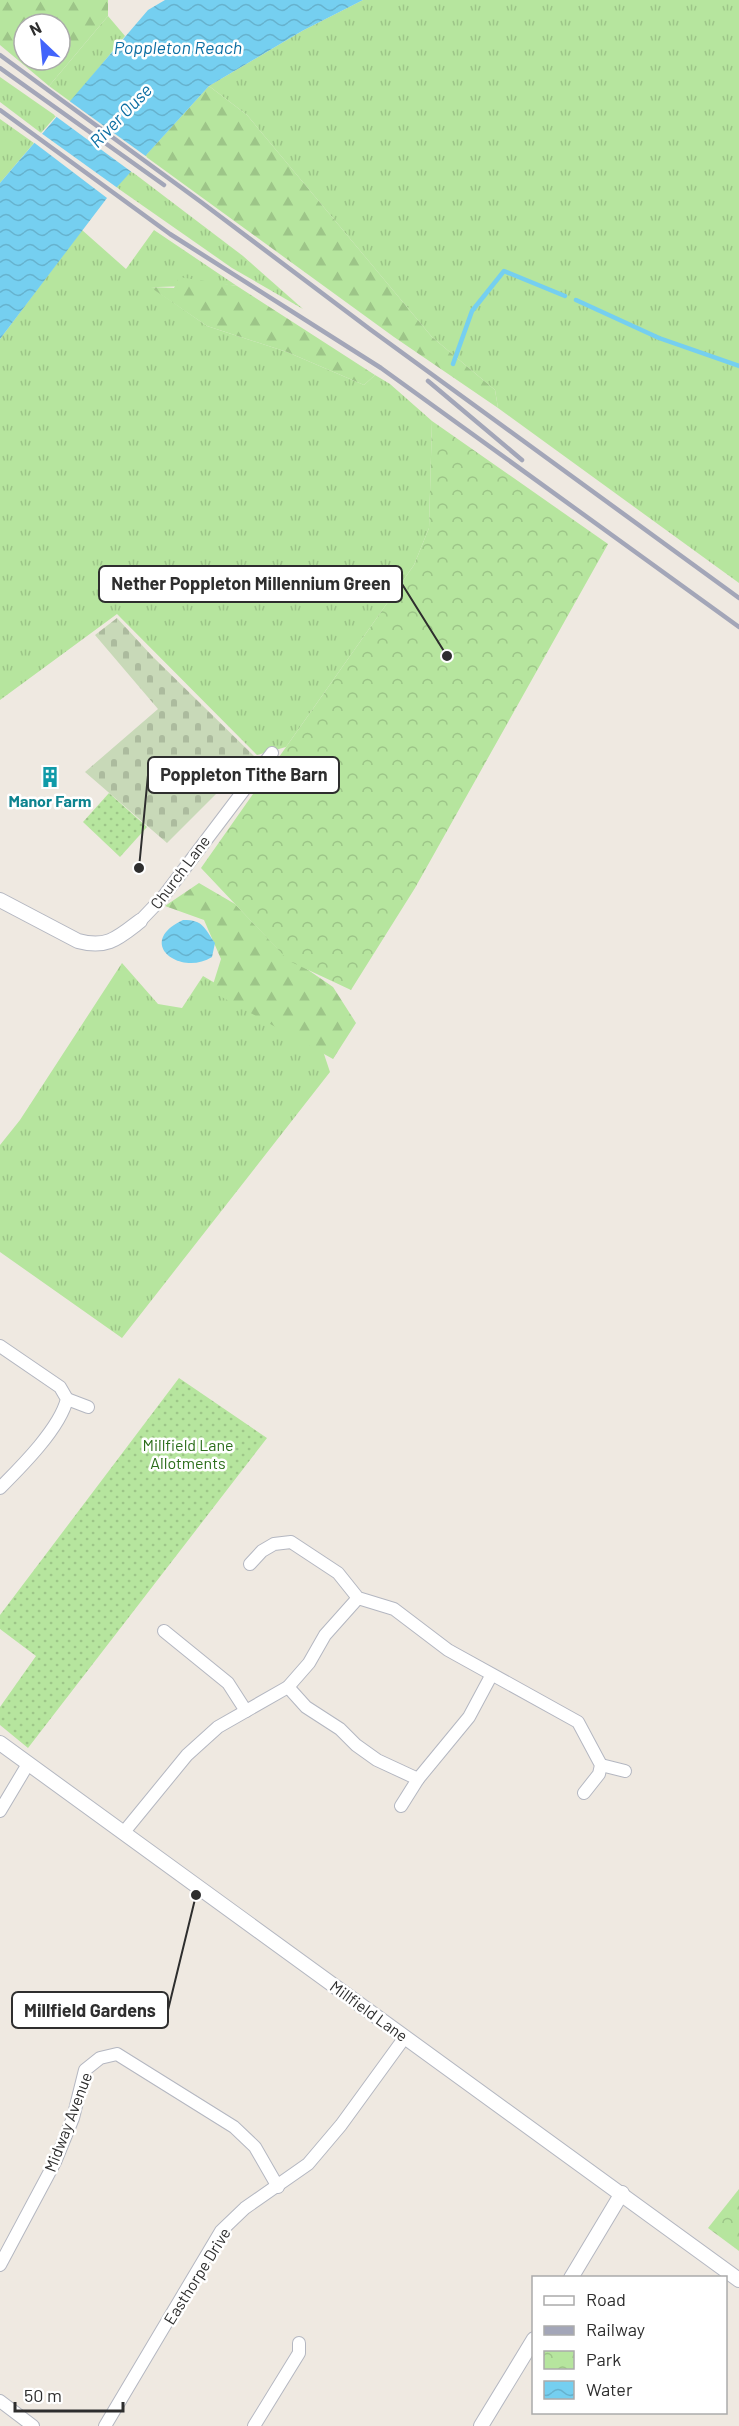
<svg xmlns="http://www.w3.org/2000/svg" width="739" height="2426" viewBox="0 0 739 2426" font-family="Barlow,sans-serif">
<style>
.grass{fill:url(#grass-tufts)}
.forest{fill:url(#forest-firs);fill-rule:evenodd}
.cemetery{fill:url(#cemetery-stones)}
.park{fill:url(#park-crowns)}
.garden{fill:url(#garden-dots)}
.water{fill:url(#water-waves)}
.pier{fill:#efe9e1}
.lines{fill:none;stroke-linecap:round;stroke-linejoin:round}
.stream{stroke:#75cff0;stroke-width:4.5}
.minor-casing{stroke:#b4b7c1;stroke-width:14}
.tertiary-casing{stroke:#b4b7c1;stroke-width:16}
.minor{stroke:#fff;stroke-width:12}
.tertiary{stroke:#fff;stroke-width:14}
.rail{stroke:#a3a6b8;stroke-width:4.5}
.labels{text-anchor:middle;stroke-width:5;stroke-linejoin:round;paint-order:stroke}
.culture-label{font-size:16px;font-weight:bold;fill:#0d838f;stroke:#fff}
.street-label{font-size:16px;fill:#2e2e2e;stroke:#fff}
.park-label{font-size:16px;fill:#2c6e1b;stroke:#fff}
.water-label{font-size:18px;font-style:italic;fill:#0d6fa3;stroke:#fff}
.leader{fill:none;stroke:#2e2e2e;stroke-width:2}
.callout-dot{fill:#2e2e2e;stroke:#fff;stroke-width:2}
.callout{fill:#fff;stroke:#2e2e2e;stroke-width:2}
.callout-label{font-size:18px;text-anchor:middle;font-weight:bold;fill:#2e2e2e}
</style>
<defs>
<pattern id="grass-tufts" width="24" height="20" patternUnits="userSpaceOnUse" patternTransform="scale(1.5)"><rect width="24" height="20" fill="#b6e59e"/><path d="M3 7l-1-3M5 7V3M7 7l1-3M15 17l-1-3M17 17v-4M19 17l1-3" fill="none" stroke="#9dc588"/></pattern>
<pattern id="forest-firs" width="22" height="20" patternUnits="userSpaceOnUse" patternTransform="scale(1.5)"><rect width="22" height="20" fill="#b6e59e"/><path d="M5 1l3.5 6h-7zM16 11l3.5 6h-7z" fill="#9dc588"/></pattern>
<pattern id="cemetery-stones" width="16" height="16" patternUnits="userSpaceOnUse" patternTransform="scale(1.5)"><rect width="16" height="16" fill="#c8d9b8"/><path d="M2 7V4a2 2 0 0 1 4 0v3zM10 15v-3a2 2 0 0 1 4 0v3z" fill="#acbb9e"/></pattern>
<pattern id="park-crowns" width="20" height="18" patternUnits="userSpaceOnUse" patternTransform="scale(1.5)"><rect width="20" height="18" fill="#b6e59e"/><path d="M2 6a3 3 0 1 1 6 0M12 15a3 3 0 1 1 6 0" fill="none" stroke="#9dc588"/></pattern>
<pattern id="garden-dots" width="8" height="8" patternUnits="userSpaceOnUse" patternTransform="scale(1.5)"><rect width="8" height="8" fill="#b6e59e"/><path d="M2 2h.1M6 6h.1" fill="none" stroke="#9dc588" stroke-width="1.8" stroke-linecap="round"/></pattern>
<pattern id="water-waves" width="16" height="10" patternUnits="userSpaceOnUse" patternTransform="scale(1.5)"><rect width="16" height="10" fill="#75cff0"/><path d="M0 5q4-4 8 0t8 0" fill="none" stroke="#66b2ce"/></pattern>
</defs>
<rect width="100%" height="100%" fill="#efe9e1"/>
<g class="grass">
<polygon points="363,0 739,0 739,583 498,408 495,390 432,337 247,115 209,86 302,31"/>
<polygon points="108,16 125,36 71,102 49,86"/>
<polygon points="0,77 56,116 41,133 0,102"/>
<polygon points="0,119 34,143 0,183"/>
<polygon points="131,171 243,256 303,309 232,268 116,187"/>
<path d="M82,230L126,269L154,230L237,286C208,282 180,288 151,287L207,326L287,352L364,385L375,375L390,384L432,421L429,528L414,565L286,747L257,755L117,614L0,700V339Z"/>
<polygon points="122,963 158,1004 182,1008 203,976 321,1045 330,1072 122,1338 0,1252 0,1145 20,1120"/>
</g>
<g class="forest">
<path d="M0,0H108V16L49,86L0,45ZM24,24H60V60H24Z"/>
<polygon points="209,86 247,115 432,337 495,390 498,408 394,337 145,156"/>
<polygon points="179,277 237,286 375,375 364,385 287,352 207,326 150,287 174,288"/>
<polygon points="199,883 235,904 279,950 333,987 356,1023 333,1059 211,991 221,959 204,920 165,906"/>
</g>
<polygon class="cemetery" points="117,618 152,656 254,756 167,843 85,772 158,709 95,635"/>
<g class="park">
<polygon points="432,421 608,544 415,888 351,990 289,961 201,868 414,565 429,528"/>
<polygon points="739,2189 739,2251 708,2228"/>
</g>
<g class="garden">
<polygon points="109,793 147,827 120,857 83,822"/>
<polygon points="179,1378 267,1438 28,1748 0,1725 0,1707 36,1656 0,1629 0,1615"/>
</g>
<g class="water">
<polygon points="165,0 363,0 302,31 209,86 107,198 0,339 0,183 148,10"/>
<path d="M183,920C204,920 204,928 215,943L212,957C181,977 134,943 183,920Z"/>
</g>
<g class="pier">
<polygon points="68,100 147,157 133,173 54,115"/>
<polygon points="39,132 41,133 119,189 110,200 107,198 32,141"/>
</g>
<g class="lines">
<g class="stream">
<polyline points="576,300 659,338 739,366"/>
<polyline points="453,364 472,311 504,271 565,296"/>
</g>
<defs>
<g id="minor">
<polyline points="140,921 163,897 272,753"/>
<path d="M0,1346L60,1387L67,1399C60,1428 22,1466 0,1488"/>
<polyline points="67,1399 88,1407"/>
<polyline points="250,1564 262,1551 274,1544 291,1542 338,1573 358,1598 394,1609 448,1650 578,1722 601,1765 599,1774 584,1793"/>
<polyline points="164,1631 228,1683 246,1711"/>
<polyline points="288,1687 306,1707 340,1729 356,1745 377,1760 418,1779"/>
<polyline points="601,1765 625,1771"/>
<polyline points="401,1806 418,1779 469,1717 491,1676"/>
<polyline points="0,1811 28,1764"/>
<polyline points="124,1832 187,1755 218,1727 288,1687 309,1663 325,1635 358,1598"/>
<polyline points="0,2265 55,2162 73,2118 85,2070 100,2058 117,2054 234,2127 255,2147 278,2187"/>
<polyline points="0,2401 33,2426"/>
<polyline points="105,2426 221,2231 245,2208 308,2164 341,2125 405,2037"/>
<polyline points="254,2426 299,2353 299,2343"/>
</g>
<g id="tertiary">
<path d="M0,900L78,941C107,949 118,938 140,921"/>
<polyline points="0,1743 739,2280"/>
<polyline points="571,2278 622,2193"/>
<polyline points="481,2426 534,2339"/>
</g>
</defs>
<use href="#minor" class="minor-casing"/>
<use href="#tertiary" class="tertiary-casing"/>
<use href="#minor" class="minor"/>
<use href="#tertiary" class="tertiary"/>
<g class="rail">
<polyline points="0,55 201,202 371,330 739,598"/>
<polyline points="0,68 164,185"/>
<polyline points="0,110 170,234 381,368 739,627"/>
<polyline points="428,381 522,460"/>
</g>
</g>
<defs>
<symbol id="building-bare" viewBox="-9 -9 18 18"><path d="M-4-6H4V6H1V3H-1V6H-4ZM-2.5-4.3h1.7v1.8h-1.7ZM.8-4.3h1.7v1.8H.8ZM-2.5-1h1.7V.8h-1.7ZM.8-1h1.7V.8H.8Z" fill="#0f9aa8" stroke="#fff" stroke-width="2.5" paint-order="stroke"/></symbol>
</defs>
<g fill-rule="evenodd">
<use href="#building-bare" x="35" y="762" width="30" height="30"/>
</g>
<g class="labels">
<g class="culture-label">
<text x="50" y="807">Manor Farm</text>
</g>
<g class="street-label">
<text transform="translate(180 872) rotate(-53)" y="6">Church Lane</text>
<text transform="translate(369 2011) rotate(36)" y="6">Millfield Lane</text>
<text transform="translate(68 2122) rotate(-69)" y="6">Midway Avenue</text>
<text transform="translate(197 2276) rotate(-58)" y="6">Easthorpe Drive</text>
</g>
<g class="park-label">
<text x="188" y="1451">Millfield Lane<tspan x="188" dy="18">Allotments</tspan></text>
</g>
<g class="water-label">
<text x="178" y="54">Poppleton Reach</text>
<text transform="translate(121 116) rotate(-46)" y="6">River Ouse</text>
</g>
</g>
<path class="leader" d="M447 656L402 584M139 868L148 775M196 1895L168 2010"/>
<g class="callout-dot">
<circle cx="447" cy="656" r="6"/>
<circle cx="139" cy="868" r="6"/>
<circle cx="196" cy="1895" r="6"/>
</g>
<g class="callout">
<rect x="99" y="566" width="303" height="36" rx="6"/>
<rect x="148" y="757" width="191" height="36" rx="6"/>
<rect x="12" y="1992" width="156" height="36" rx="6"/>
</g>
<g class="callout-label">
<text x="251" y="590">Nether Poppleton Millennium Green</text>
<text x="244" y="781">Poppleton Tithe Barn</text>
<text x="90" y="2017">Millfield Gardens</text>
</g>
<rect x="532" y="2276" width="195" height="138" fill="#ffffff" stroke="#ababab" stroke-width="1.5"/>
<rect x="544" y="2296" width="30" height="9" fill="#ffffff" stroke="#ababab" stroke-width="1.5"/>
<text x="586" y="2306" font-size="18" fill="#2e2e2e">Road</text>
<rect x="544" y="2326" width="30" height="9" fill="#a3a6b8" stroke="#ababab" stroke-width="1.5"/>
<text x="586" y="2336" font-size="18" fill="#2e2e2e">Railway</text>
<rect x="544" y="2351" width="30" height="18" fill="url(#park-crowns)" stroke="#ababab" stroke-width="1.5"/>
<text x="586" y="2366" font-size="18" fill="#2e2e2e">Park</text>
<rect x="544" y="2381" width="30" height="18" fill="url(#water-waves)" stroke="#ababab" stroke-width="1.5"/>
<text x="586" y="2396" font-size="18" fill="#2e2e2e">Water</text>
<g transform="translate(42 42) rotate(334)"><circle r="28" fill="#ffffff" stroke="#ababab" stroke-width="1.5"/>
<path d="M0-4.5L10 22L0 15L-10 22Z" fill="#4264fb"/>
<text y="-9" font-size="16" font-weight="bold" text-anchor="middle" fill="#2e2e2e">N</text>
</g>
<path d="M15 2402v9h108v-9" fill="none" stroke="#2e2e2e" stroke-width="3"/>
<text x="24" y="2402" font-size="18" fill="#2e2e2e" stroke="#ffffff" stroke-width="4.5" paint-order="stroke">50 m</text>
</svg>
